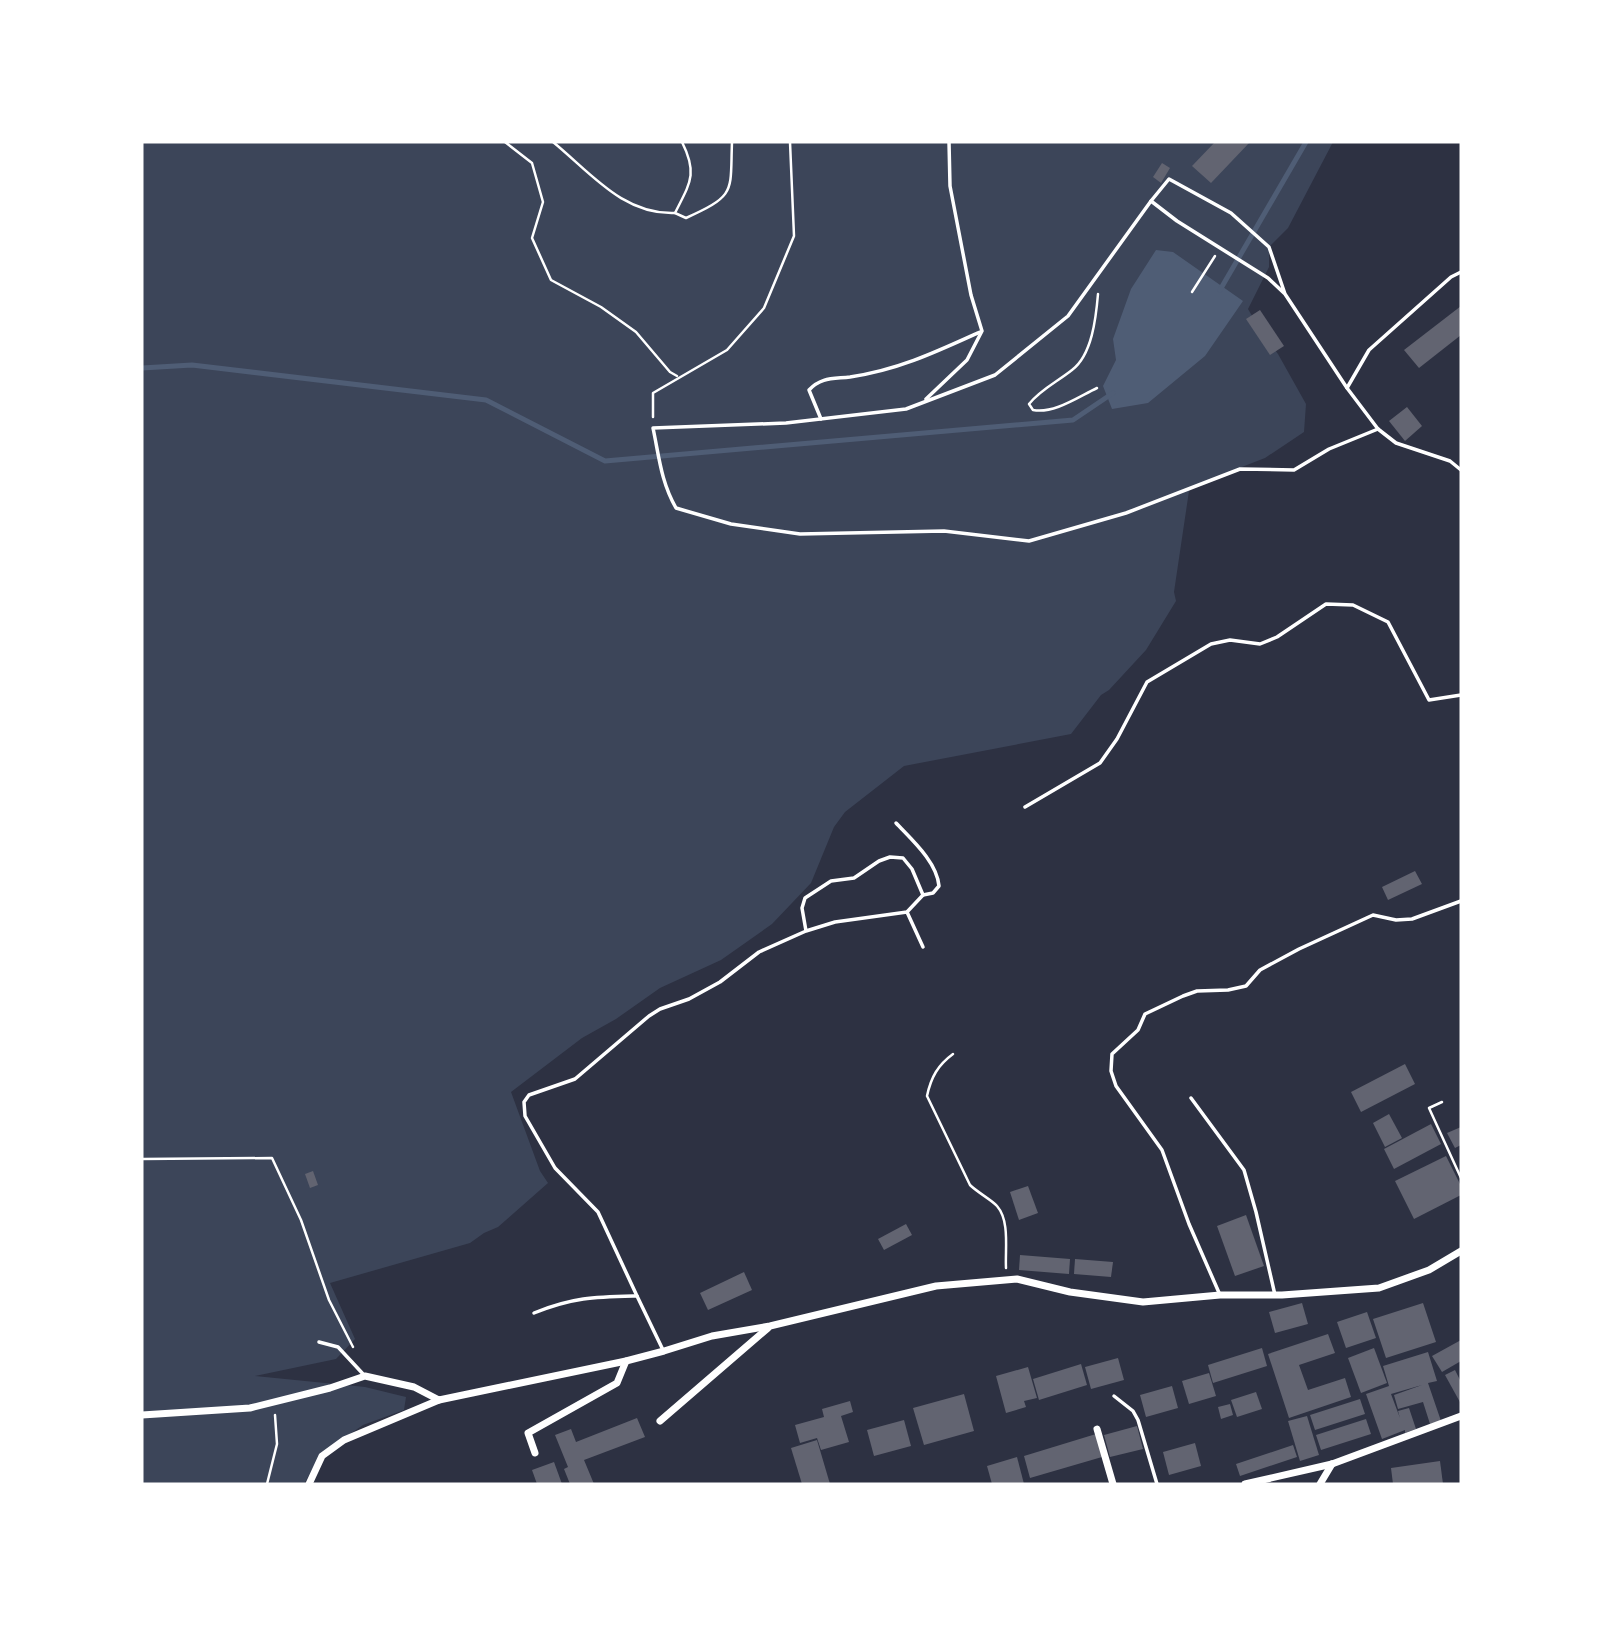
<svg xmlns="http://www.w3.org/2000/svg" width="1603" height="1626" viewBox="0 0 1603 1626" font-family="'Source Sans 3',sans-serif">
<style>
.green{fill:#3c4559}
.water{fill:#4f5d75}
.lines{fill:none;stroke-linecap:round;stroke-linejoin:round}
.stream{stroke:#4f5d75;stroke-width:5}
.building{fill:#626471}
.path{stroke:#fff;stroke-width:2.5}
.service{stroke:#fff;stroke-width:3.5}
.minor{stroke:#fff;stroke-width:7}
</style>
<rect width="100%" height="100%" fill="#2d3142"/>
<polygon class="green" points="142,142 1333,142 1288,228 1269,247 1269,267 1248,309 1261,331 1278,354 1306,404 1304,432 1265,458 1203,482 1189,491 1174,592 1176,601 1146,650 1109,690 1101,695 1071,734 904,766 845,812 834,827 811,883 772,924 721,960 660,988 616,1019 582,1038 511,1092 540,1171 548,1183 498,1227 484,1233 470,1243 330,1283 355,1339 336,1359 255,1376 365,1387 406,1397 404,1410 363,1425 321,1454 304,1484 142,1484"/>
<polygon class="water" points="1156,250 1173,252 1243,301 1205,356 1148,403 1112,409 1103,386 1116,360 1113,339 1131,289"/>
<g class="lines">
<g class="stream">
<polyline points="1220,290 1306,142"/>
<polyline points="142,368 192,365 486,400 605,461 1073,420 1113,393"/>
</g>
</g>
<g class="building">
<polygon points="1215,142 1250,142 1211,183 1192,166"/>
<polygon points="1162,163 1170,168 1161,183 1153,177"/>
<polygon points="1461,306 1461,335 1419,368 1404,350"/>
<polygon points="1260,310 1284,346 1270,355 1246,319"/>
<polygon points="1407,407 1422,426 1405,441 1389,421"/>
<polygon points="1415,871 1422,884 1388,900 1382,887"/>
<polygon points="1405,1064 1415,1084 1361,1112 1351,1092"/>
<polygon points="1389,1114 1402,1138 1385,1147 1373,1123"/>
<polygon points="1431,1124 1441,1144 1394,1169 1384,1149"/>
<polygon points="1461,1127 1461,1145 1455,1148 1447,1133"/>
<polygon points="1446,1156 1461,1186 1461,1195 1414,1219 1395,1181"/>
<polygon points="313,1171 318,1185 310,1188 305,1174"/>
<polygon points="1028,1186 1038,1213 1019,1220 1010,1192"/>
<polygon points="1246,1215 1264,1266 1235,1276 1217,1226"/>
<polygon points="906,1224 912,1235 884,1250 878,1239"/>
<polygon points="1020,1255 1070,1259 1069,1274 1019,1270"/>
<polygon points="1075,1259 1113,1262 1111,1277 1074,1274"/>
<polygon points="744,1272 752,1290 708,1310 700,1293"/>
<polygon points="1302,1303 1308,1324 1275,1333 1269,1312"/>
<polygon points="1423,1303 1436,1342 1386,1358 1373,1319"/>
<polygon points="1367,1312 1376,1338 1346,1348 1337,1322"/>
<polygon points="1328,1334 1335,1353 1299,1365 1308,1390 1345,1378 1351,1397 1289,1418 1268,1354"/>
<polygon points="1461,1340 1461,1361 1442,1372 1432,1356"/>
<polygon points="1262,1348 1267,1366 1213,1383 1208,1365"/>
<polygon points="1374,1348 1387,1383 1361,1393 1348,1358"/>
<polygon points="1428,1352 1437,1381 1428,1383 1441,1421 1430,1424 1423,1402 1398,1409 1394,1395 1422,1385 1391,1394 1400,1418 1398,1411 1409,1408 1416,1429 1405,1433 1405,1430 1382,1439 1366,1394 1389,1386 1383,1366"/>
<polygon points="1118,1358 1124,1380 1091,1389 1085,1367"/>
<polygon points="1081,1364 1087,1385 1039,1400 1033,1379"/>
<polygon points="1028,1367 1037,1398 1024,1401 1026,1407 1006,1413 996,1376"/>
<polygon points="1455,1370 1461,1382 1461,1404 1445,1375"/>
<polygon points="1209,1373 1216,1396 1189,1404 1182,1381"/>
<polygon points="1172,1386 1178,1408 1146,1417 1140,1395"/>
<polygon points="1256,1392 1262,1409 1237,1417 1231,1400"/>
<polygon points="964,1394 974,1431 924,1445 913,1408"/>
<polygon points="1360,1399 1365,1414 1315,1430 1310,1415"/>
<polygon points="850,1401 853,1412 841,1416 849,1442 821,1450 817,1438 800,1443 795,1425 824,1417 822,1409"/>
<polygon points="1230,1404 1233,1415 1221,1419 1218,1407"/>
<polygon points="1307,1416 1319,1455 1300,1461 1288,1421"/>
<polygon points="637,1418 645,1437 584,1460 594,1484 570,1484 564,1469 568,1467 555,1435 571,1429 576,1442"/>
<polygon points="1366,1419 1371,1434 1321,1450 1316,1435"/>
<polygon points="904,1420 911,1446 874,1456 867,1430"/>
<polygon points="1137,1426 1143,1449 1110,1457 1104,1435"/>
<polygon points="1096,1434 1102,1457 1030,1478 1024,1456"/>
<polygon points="817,1440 830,1484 802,1484 791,1448"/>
<polygon points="1195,1443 1201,1466 1169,1475 1163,1452"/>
<polygon points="1293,1445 1297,1457 1240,1476 1236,1464"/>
<polygon points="1017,1457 1024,1484 992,1484 987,1466"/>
<polygon points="1440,1461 1443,1484 1393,1484 1391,1468"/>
<polygon points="554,1462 562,1484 537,1484 532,1470"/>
</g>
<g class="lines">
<g class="path">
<polyline points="505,142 532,163 543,202 532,238 551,280 601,307 636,332 670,372 677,376"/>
<path d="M553,142C591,173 623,215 675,213"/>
<path d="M682,142C698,174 690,183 675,213L686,218C737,195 730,192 732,142"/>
<polyline points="1192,292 1215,256"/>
<path d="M1097,388C1078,397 1054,414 1033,410L1029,404C1041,389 1057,382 1072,370C1092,355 1096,318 1098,294"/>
<polyline points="653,417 653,393 727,350 764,308 794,236 790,142"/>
<path d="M953,1054C938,1065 931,1077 927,1096L970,1185C977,1192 993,1201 997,1206C1010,1221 1005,1249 1006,1268"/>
<polyline points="1442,1102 1429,1108 1461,1178"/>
<polyline points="142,1159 272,1158 301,1220 329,1300 353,1347"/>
<polyline points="267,1484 277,1444 275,1415"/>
</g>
<g class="service">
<path d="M1151,201L1068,316L995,375L906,409L786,423L653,428C659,456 661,482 676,508L731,524L800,534L944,531L1029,541L1126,513L1240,469L1294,470L1329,449L1378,429"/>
<polyline points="1285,294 1269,247 1231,213 1169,179 1151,201 1177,221 1268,278 1285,294 1347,388 1378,429 1396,443 1450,461 1461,470"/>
<polyline points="1347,388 1369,350 1451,277 1461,272"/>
<polyline points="926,399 967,360 982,331 971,295 950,186 949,142"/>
<path d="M821,419L809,390C821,377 833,379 850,377C898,370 936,352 980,332"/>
<polyline points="1025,807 1100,763 1117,739 1147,682 1211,644 1230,640 1260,644 1277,637 1326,604 1353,605 1388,622 1429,700 1461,695"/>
<path d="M896,823C912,840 937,862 939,886L933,893L923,895"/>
<polyline points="907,912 923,947"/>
<polyline points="1191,1098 1244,1170 1256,1212 1275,1295"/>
<polyline points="1220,1295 1189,1224 1162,1150 1116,1086 1111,1071 1112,1054 1138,1030 1145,1014 1183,996 1197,991 1228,990 1246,986 1260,970 1299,949 1373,915 1396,920 1412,919 1461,901"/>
<polyline points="637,1296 598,1212 555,1168 525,1116 524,1102 529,1095 575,1079 649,1016 660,1009 689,999 720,982 759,952 806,931 835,922 907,912 923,895 912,869 903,858 890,857 879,861 854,878 831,881 805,898 802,908 806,931"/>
<path d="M534,1313C574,1297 595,1297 637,1296L663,1350"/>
<polyline points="319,1342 338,1347 364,1375"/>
<polyline points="1114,1396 1133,1411 1138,1420 1157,1484"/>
</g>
<g class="minor">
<polyline points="142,1415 250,1408 330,1388 365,1376 414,1387 439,1400 626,1361 664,1351 712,1336 770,1326 936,1286 1017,1279 1070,1292 1143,1302 1220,1295 1282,1295 1379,1288 1429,1270 1461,1251"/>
<polyline points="660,1421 768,1328"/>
<polyline points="1097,1429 1113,1484"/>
<polyline points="535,1453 528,1433 617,1383 626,1361"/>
<polyline points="309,1484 322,1456 344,1440 439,1400"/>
<polyline points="1245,1484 1332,1464 1461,1416"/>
<polyline points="1320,1484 1332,1464"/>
</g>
</g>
<rect width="1603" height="1626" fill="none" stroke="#ffffff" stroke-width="287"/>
</svg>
